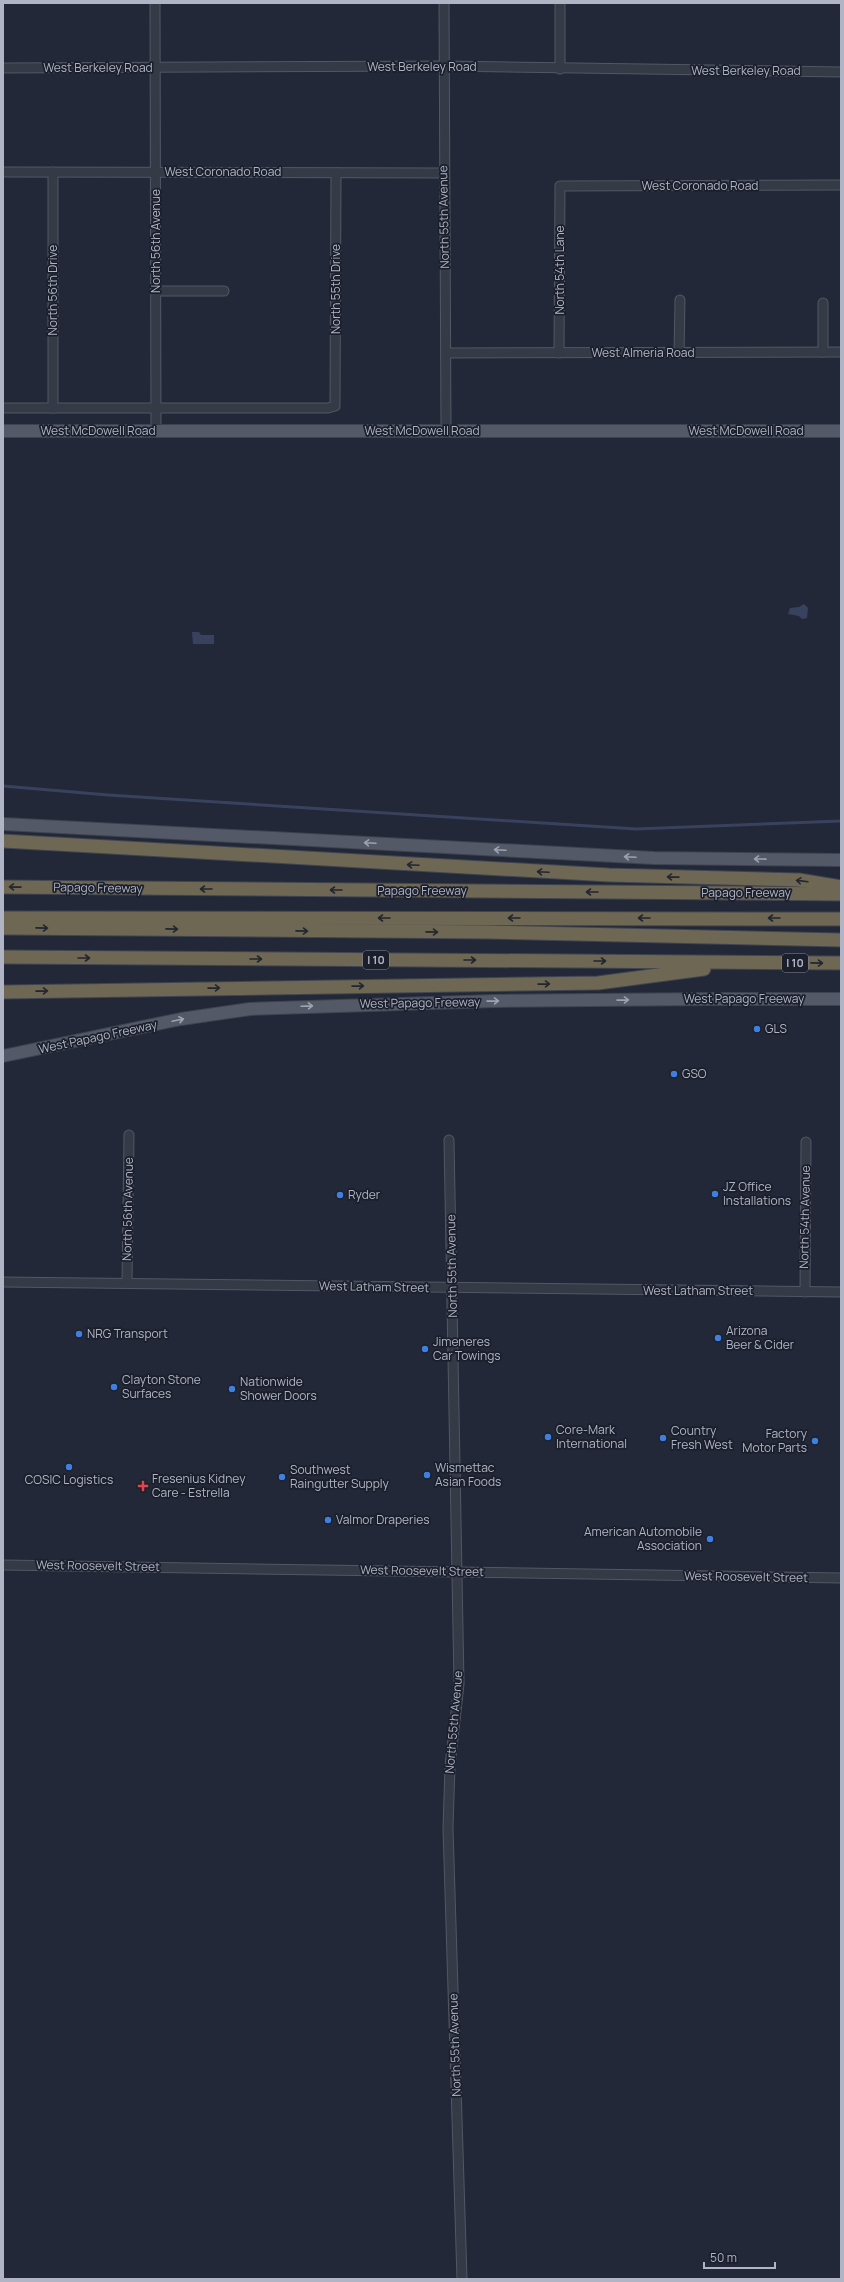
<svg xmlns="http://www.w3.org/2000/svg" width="844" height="2282" viewBox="0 0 844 2282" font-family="Manrope,sans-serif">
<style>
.water{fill:#38425f}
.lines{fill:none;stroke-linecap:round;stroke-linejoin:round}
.stream{stroke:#38425f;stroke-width:3}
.minor-casing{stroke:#535765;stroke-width:11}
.major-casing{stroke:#3e4351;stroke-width:14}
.highway-casing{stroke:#404452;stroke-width:15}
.minor{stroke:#353a47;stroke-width:9}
.major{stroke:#535967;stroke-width:12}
.highway{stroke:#6d6753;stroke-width:13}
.oneway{stroke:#9da2b1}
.oneway2{stroke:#232630}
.shop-dot{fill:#3f7fe0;stroke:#1b1f2c;stroke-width:1.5}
.health-dot{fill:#e0444e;stroke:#1b1f2c;stroke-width:1.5}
.labels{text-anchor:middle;stroke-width:3.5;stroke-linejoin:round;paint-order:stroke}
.shield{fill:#1b1f2c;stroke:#838796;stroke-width:1}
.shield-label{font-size:11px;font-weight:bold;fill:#b0b4c4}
.street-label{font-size:12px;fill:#b0b4c4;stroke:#1b1f2c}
.poi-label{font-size:12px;fill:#b0b4c4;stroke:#1b1f2c;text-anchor:start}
</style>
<rect width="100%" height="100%" fill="#222837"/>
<g class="water">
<polygon points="804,604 808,608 807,618 802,619 799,616 788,614 790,608 799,607"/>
<polygon points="192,632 199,632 201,635 214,635 214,644 193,644"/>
</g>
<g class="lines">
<polyline class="stream" points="3,786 108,795 636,829 841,821"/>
<defs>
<g id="minor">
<polyline points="155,3 156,431"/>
<polyline points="444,3 446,431"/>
<polyline points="560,3 560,69"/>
<polyline points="3,68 444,66 841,72"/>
<polyline points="3,172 444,173"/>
<polyline points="53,172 53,408"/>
<polyline points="156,291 224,291"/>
<polyline points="823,352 823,303"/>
<polyline points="446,353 841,352"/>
<polyline points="559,353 560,186 841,185"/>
<polyline points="679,353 680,300"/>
<polyline points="3,408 328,408 335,406 336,173"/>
<polyline points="449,1140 459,1684 450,1766 448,1828 462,2279"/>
<polyline points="3,1282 841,1292"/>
<polyline points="127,1283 129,1135"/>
<polyline points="805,1292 806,1142"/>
<polyline points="3,1565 841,1578"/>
</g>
<g id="major">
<polyline points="3,431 841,431"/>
<polyline points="3,824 654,858 841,860"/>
<polyline points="3,1056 181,1019 250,1009 494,1001 708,999 841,999"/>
</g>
<g id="highway">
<polyline points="3,841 609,875 799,880 841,887"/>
<polyline points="3,887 841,894"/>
<polyline points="3,918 841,919"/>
<polyline points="3,928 487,932 841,940"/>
<polyline points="3,957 841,963"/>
<polyline points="3,992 598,983 704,969"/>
</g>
</defs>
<use href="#minor" class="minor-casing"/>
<use href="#major" class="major-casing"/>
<use href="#highway" class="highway-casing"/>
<use href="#minor" class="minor"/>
<use href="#major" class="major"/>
<use href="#highway" class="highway"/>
</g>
<defs><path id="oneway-shaft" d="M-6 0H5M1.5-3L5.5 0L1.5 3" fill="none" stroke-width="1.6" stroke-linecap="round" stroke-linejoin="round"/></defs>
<g class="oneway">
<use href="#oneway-shaft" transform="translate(370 843) rotate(-177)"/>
<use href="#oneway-shaft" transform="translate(500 850) rotate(-177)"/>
<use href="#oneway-shaft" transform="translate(630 857) rotate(-177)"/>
<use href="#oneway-shaft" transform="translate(760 859) rotate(-179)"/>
<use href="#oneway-shaft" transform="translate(623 1000) rotate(-1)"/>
<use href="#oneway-shaft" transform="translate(493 1001) rotate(-1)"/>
<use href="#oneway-shaft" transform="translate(307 1006) rotate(-2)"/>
<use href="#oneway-shaft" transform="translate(178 1020) rotate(-12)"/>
</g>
<g class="oneway2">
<use href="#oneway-shaft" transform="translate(413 865) rotate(-177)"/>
<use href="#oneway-shaft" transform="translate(543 872) rotate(-177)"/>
<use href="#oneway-shaft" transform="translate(673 877) rotate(-179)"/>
<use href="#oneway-shaft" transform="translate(802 881) rotate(-173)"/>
<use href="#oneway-shaft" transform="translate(15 887) rotate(-179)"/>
<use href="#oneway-shaft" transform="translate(206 889) rotate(-180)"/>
<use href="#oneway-shaft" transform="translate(336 890) rotate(-180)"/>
<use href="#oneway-shaft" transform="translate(592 892) rotate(-180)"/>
<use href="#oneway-shaft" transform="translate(384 918) rotate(-180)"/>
<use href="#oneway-shaft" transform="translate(514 918) rotate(-180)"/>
<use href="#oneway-shaft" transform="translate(644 918) rotate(-180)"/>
<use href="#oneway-shaft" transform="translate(774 918) rotate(-180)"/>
<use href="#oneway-shaft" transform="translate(42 928) rotate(1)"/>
<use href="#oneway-shaft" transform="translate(172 929) rotate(1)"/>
<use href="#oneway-shaft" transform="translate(302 931) rotate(1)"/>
<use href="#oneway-shaft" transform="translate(432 932) rotate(1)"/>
<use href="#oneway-shaft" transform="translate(84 958)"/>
<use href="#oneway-shaft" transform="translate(256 959)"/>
<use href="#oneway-shaft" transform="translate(470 960)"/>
<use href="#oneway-shaft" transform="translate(600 961)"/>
<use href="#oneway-shaft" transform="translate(817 963) rotate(1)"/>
<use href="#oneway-shaft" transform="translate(544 984) rotate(-1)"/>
<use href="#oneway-shaft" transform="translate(358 986) rotate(-1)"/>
<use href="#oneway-shaft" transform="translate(214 988) rotate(-1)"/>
<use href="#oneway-shaft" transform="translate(42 991) rotate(-1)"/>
</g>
<g class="shop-dot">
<circle cx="757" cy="1029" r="4"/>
<circle cx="674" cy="1074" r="4"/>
<circle cx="715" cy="1194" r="4"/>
<circle cx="340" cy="1195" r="4"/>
<circle cx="79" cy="1334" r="4"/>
<circle cx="718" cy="1338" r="4"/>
<circle cx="425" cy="1349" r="4"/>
<circle cx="114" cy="1387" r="4"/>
<circle cx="232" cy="1389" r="4"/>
<circle cx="548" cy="1437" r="4"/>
<circle cx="663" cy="1438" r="4"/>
<circle cx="815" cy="1441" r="4"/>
<circle cx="69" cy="1467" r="4"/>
<circle cx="427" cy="1475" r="4"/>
<circle cx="282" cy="1477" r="4"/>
<circle cx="328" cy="1520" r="4"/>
<circle cx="710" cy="1539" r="4"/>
</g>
<path class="health-dot" d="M141 1480h4v4h4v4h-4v4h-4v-4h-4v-4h4z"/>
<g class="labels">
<g class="shield">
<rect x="363" y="951" width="26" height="18" rx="3"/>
<rect x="782" y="954" width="26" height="18" rx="3"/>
</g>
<g class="shield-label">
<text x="376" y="964">I 10</text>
<text x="795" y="967">I 10</text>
</g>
<g class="street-label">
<text x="422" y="71">West Berkeley Road</text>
<text x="98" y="72">West Berkeley Road</text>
<text x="746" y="75">West Berkeley Road</text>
<text x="223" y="176">West Coronado Road</text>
<text x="700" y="190">West Coronado Road</text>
<text transform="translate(444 217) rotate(-91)" y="4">North 55th Avenue</text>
<text transform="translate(156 241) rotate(-90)" y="4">North 56th Avenue</text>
<text transform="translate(560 270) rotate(-90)" y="4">North 54th Lane</text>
<text transform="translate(336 289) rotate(-90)" y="4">North 55th Drive</text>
<text transform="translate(53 290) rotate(-90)" y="4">North 56th Drive</text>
<text x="643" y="357">West Almeria Road</text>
<text x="98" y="435">West McDowell Road</text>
<text x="422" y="435">West McDowell Road</text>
<text x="746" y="435">West McDowell Road</text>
<text transform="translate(98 888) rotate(1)" y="4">Papago Freeway</text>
<text x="422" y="895">Papago Freeway</text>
<text x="746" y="897">Papago Freeway</text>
<text x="744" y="1003">West Papago Freeway</text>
<text transform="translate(420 1003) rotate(-1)" y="4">West Papago Freeway</text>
<text transform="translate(98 1037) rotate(-12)" y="4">West Papago Freeway</text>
<text transform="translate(128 1209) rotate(-89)" y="4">North 56th Avenue</text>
<text transform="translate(805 1217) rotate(-89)" y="4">North 54th Avenue</text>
<text transform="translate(452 1266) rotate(-91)" y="4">North 55th Avenue</text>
<text transform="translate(374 1287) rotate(1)" y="4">West Latham Street</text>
<text x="698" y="1295">West Latham Street</text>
<text transform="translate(98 1566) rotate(1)" y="4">West Roosevelt Street</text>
<text transform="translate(422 1571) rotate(1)" y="4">West Roosevelt Street</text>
<text transform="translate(746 1577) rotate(1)" y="4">West Roosevelt Street</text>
<text transform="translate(454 1722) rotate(-85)" y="4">North 55th Avenue</text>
<text transform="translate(455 2045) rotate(-92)" y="4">North 55th Avenue</text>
</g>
<g class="poi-label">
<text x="765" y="1033">GLS</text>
<text x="682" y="1078">GSO</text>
<text x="723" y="1191">JZ Office<tspan x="723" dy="14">Installations</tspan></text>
<text x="348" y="1199">Ryder</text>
<text x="726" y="1335">Arizona<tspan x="726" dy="14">Beer &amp; Cider</tspan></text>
<text x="87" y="1338">NRG Transport</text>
<text x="433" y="1346">Jimeneres<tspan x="433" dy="14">Car Towings</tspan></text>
<text x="122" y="1384">Clayton Stone<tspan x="122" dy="14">Surfaces</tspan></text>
<text x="240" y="1386">Nationwide<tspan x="240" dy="14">Shower Doors</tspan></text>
<text x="556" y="1434">Core-Mark<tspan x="556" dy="14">International</tspan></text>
<text x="671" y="1435">Country<tspan x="671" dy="14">Fresh West</tspan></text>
<text x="807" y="1438" text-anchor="end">Factory<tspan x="807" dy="14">Motor Parts</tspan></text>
<text x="435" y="1472">Wismettac<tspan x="435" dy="14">Asian Foods</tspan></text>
<text x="290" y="1474">Southwest<tspan x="290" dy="14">Raingutter Supply</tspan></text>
<text x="152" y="1483">Fresenius Kidney<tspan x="152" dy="14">Care - Estrella</tspan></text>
<text x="69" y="1484" text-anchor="middle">COSIC Logistics</text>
<text x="336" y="1524">Valmor Draperies</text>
<text x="702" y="1536" text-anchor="end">American Automobile<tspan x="702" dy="14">Association</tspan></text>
</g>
</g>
<rect width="844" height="2282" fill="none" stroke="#b0b4c4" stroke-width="8"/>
<path d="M704 2262v6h71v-6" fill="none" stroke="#b0b4c4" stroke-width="2"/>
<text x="710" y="2262" font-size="12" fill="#b0b4c4" stroke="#1b1f2c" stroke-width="3" paint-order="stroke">50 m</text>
</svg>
